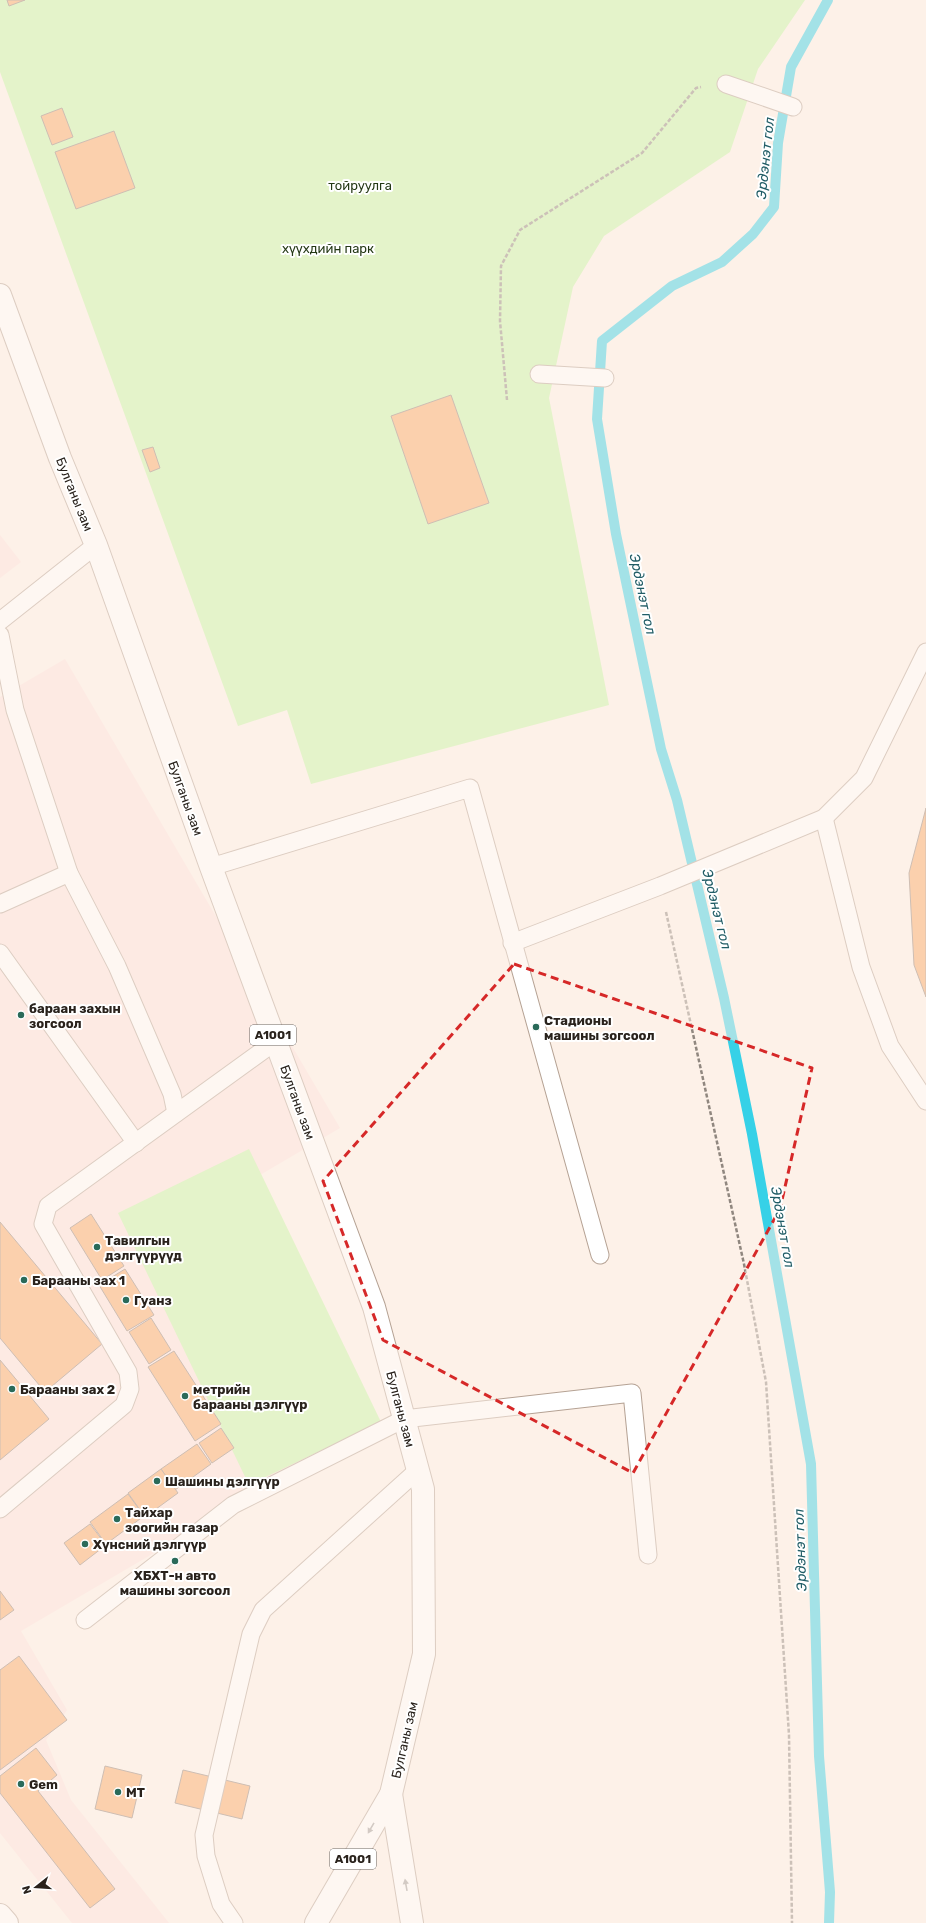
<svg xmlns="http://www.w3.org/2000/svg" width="926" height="1923" viewBox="0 0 926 1923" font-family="Rubik,sans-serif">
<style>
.commercial{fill:#fde2de}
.green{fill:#c6f5a6}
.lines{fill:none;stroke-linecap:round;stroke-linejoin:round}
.stream{stroke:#36d1e7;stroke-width:10}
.building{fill:#f9a867;stroke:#948174}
.lane-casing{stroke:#b5a294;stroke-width:19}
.street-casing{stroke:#b5a294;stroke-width:24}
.highway-casing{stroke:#b5a294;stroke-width:24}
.path{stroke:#90877f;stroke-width:2.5;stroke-dasharray:4 2;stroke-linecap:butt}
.lane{stroke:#fff;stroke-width:17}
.street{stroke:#fff;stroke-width:22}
.highway{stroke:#fff;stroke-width:22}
.oneway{fill:#9f9c99}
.marked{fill:none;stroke:#d62828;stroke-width:3;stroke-dasharray:8 5;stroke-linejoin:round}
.poi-dot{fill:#2a6a59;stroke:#fff;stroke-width:1.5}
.labels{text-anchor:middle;stroke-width:4;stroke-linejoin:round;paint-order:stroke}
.shield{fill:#fff;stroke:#696460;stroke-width:1}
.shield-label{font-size:12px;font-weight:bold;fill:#29221c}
.park-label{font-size:13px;fill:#243815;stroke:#fff}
.street-label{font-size:13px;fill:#29221c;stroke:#fff}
.poi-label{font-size:13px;font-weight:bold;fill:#29221c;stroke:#fff;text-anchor:start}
.water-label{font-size:14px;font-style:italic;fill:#215d66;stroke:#fff}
</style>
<rect width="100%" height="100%" fill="#fdf1e8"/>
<g class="commercial">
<polygon points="0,535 21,562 0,578"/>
<polygon points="65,659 340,1128 171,1227 309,1462 21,1631 67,1710 46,1740 71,1800 169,1923 72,1923 0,1833 0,697"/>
</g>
<g class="green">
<polygon points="0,0 805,0 758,69 730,152 604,236 573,287 549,398 609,705 311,784 287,710 238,726 0,72"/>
<polygon points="249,1149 381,1422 249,1485 118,1213"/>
</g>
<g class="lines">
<polyline class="stream" points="828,0 791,67 778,143 774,207 753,234 722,262 672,286 602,341 597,419 616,534 661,749 677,800 724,998 752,1134 811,1464 819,1756 830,1892 829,1923"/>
</g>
<g class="building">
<polygon points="7,0 25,0 9,6"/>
<polygon points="62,108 73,137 52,145 41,116"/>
<polygon points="114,131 135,188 76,209 55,152"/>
<polygon points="451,395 489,503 428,524 391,416"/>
<polygon points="153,447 160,468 150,472 142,450"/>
<polygon points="926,808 926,997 914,965 909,873"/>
<polygon points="91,1214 124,1266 102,1280 70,1228"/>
<polygon points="0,1222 102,1344 45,1392 0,1338"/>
<polygon points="125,1269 154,1315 127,1331 99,1285"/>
<polygon points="151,1318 171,1350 149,1364 129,1332"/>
<polygon points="174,1351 221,1424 195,1441 148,1367"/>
<polygon points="0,1360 49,1419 0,1460"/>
<polygon points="221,1428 234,1448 212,1463 199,1443"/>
<polygon points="197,1444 211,1464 175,1490 161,1469"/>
<polygon points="161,1469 178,1493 145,1517 128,1493"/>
<polygon points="128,1494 144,1516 106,1544 90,1522"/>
<polygon points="90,1524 106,1545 80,1565 64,1543"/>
<polygon points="0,1591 14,1610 0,1620"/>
<polygon points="19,1656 67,1720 0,1770 0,1670"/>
<polygon points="36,1748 57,1775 38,1791 115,1889 90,1908 0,1793 0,1776"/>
<polygon points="105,1766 142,1775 132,1818 95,1809"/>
<polygon points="183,1770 250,1786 242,1819 175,1803"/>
</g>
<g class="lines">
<defs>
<g id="lane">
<polyline points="726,84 793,107"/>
<polyline points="539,374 605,378"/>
<polyline points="0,621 96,545"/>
<polyline points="0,635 15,710 69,873 117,966 172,1094 176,1113"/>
<polyline points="824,818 861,967 890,1046 926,1101"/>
<polyline points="211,867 470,788 600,1255"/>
<polyline points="0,904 69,873"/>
<polyline points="512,943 660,886 824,818 864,778 926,652"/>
<polyline points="0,953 136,1143"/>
<polyline points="0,1509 124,1405 130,1389 128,1372 43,1224 48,1206 276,1041"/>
<polyline points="85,1620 233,1505 404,1419 632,1393 648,1555"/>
<polyline points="234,1923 221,1904 206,1856 204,1835 251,1634 263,1610 418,1470"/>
</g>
<polyline id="street" points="0,1915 7,1923"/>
<g id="highway">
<polyline points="0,295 60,458 96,545 211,867 374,1307 423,1489 424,1654 391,1794 316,1923"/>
<polyline points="391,1794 412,1923"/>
</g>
</defs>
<use href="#lane" class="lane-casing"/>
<use href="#street" class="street-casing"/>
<use href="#highway" class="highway-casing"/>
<g class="path">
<polyline points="507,400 500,321 501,266 520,230 642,153 696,88 701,87"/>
<polyline points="666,912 744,1264 766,1382 789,1735 792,1923"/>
</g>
<use href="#lane" class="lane"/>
<use href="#street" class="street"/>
<use href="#highway" class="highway"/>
</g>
<defs><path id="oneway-solid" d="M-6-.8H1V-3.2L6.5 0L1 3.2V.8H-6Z"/></defs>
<g class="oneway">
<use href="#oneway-solid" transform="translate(371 1828) rotate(120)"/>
<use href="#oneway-solid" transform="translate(406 1885) rotate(-100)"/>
</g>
<path d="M0 0H926V1923H0ZM514,964L812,1068L780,1209L633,1473L383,1340L323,1181Z" fill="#fdf1e8" fill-opacity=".55" fill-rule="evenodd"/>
<path class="marked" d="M514,964L812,1068L780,1209L633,1473L383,1340L323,1181Z"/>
<g class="poi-dot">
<circle cx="21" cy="1015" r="4"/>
<circle cx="536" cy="1027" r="4"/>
<circle cx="97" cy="1247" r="4"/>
<circle cx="24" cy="1280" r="4"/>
<circle cx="126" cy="1300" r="4"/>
<circle cx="12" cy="1389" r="4"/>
<circle cx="185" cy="1396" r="4"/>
<circle cx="157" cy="1481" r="4"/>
<circle cx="117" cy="1519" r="4"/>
<circle cx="85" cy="1544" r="4"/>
<circle cx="175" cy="1561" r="4"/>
<circle cx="21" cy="1784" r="4"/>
<circle cx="118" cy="1792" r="4"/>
</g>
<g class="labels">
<g class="shield">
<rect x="250" y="1025" width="46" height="20" rx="3"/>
<rect x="330" y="1849" width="46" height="20" rx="3"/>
</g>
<g class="shield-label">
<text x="273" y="1039">A1001</text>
<text x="353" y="1863">A1001</text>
</g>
<g class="park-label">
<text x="360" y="190">тойруулга</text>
<text x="328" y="253">хүүхдийн парк</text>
</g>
<g class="street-label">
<text transform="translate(75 494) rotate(68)" y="5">Булганы зам</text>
<text transform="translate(186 798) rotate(70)" y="5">Булганы зам</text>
<text transform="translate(298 1102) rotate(70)" y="5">Булганы зам</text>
<text transform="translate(401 1409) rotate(75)" y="5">Булганы зам</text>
<text transform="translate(404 1740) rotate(-77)" y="5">Булганы зам</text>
</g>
<g class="poi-label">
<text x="29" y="1013">бараан захын<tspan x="29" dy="15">зогсоол</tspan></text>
<text x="544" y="1025">Стадионы<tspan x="544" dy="15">машины зогсоол</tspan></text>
<text x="105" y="1245">Тавилгын<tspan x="105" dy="15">дэлгүүрүүд</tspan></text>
<text x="32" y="1285">Барааны зах 1</text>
<text x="134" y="1305">Гуанз</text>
<text x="20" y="1394">Барааны зах 2</text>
<text x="193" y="1394">метрийн<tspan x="193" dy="15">барааны дэлгүүр</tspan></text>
<text x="165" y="1486">Шашины дэлгүүр</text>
<text x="125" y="1517">Тайхар<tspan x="125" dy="15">зоогийн газар</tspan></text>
<text x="93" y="1549">Хүнсний дэлгүүр</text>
<text x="175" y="1580" text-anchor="middle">ХБХТ-н авто<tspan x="175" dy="15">машины зогсоол</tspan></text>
<text x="29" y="1789">Gem</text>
<text x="126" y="1797">MT</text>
</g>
<g class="water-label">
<text transform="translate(765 158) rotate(-84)" y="5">Эрдэнэт гол</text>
<text transform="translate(643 594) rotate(78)" y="5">Эрдэнэт гол</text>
<text transform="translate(717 909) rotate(76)" y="5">Эрдэнэт гол</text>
<text transform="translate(783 1227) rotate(80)" y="5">Эрдэнэт гол</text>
<text transform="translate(800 1550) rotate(-92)" y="5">Эрдэнэт гол</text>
</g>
</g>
<g transform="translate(36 1887) rotate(253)" stroke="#ffffff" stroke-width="3" paint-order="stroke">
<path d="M0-3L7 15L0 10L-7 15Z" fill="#29221c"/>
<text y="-6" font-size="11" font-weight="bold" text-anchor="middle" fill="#29221c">N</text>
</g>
</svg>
